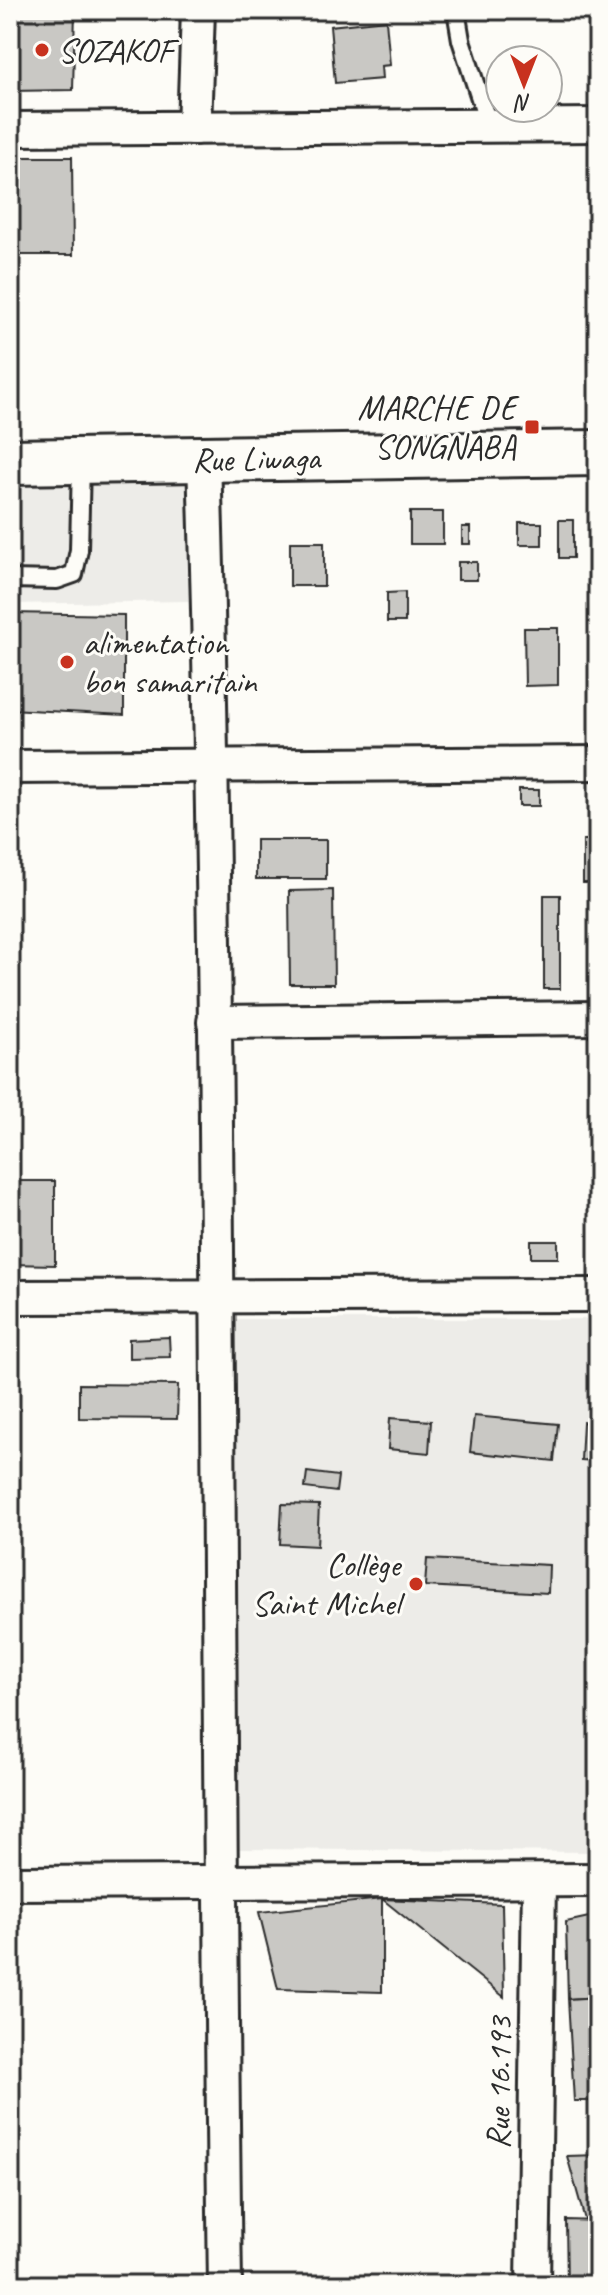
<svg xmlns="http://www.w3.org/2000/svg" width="608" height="2295" viewBox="0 0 608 2295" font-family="Caveat,sans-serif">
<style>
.built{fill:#edece8}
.building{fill:#c9c8c4;stroke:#2b2b2b;stroke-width:2}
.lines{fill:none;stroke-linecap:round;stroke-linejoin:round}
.service-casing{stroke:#2b2b2b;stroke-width:22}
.minor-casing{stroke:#2b2b2b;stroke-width:38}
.secondary-casing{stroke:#2b2b2b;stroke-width:50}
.service{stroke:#fdfcf7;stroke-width:16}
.minor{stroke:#fdfcf7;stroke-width:32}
.secondary{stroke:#fdfcf7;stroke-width:44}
.poi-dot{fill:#c8321e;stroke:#fdfcf7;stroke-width:3}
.labels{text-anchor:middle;stroke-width:6;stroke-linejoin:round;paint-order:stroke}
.poi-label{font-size:34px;fill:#2b2b2b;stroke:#fdfcf7;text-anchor:start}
.street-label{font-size:34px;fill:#2b2b2b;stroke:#fdfcf7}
</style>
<rect width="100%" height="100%" fill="#fdfcf7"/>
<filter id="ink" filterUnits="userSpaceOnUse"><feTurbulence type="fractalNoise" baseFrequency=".0125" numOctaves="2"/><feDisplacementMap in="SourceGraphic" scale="16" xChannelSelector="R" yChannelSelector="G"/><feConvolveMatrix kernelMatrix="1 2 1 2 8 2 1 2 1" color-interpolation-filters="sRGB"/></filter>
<g filter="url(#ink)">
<g class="built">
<polygon points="186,473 188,601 10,604 10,476"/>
<polygon points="232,1319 598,1319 598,1852 236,1849"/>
</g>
<g class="building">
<polygon points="10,10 75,10 73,90 10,91"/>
<polygon points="386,20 390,65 381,66 382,79 335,83 330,26"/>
<polygon points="23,157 72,157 73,255 10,255 10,163"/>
<rect x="410" y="512" width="33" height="32"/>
<rect x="559" y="520" width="14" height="38"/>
<rect x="519" y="523" width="23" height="22"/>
<rect x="462" y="527" width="8" height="17"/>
<rect x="290" y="542" width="34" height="44"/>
<rect x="458" y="562" width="19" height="18"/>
<polygon points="405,592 405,622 387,622 387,593"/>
<polygon points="10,613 124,615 124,715 10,709"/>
<polygon points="524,628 558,628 558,685 525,686"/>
<rect x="519" y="790" width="20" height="16"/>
<rect x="256" y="840" width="70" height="39"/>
<rect x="583" y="840" width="15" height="43"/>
<polygon points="333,890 334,984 290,984 289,891"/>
<rect x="544" y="895" width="16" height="94"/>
<polygon points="10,1181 55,1181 55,1265 10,1264"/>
<rect x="531" y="1241" width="27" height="17"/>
<polygon points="169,1337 170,1357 129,1358 129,1339"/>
<polygon points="79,1384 178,1385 177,1419 79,1418"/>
<polygon points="474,1416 558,1424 554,1461 470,1452"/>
<polygon points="390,1418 431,1421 429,1453 388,1449"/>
<polygon points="583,1422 598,1423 598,1461 581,1460"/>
<polygon points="307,1472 338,1476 336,1492 305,1488"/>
<polygon points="282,1504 319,1505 317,1546 280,1544"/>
<polygon points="427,1559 549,1565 548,1593 425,1586"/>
<polygon points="382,1899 502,1904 504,1997"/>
<polygon points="382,1899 382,1992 278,1989 259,1912"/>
<polygon points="598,1915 598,1997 568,1999 566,1922"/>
<polygon points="598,1997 598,2101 574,2101 568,1999"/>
<polygon points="598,2155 598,2220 585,2220 567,2156"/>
<polygon points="566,2220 598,2221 598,2285 567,2285"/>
</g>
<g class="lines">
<defs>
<g id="service">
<polyline points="456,10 461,40 489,126"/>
<polyline points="10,579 57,580 74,574 79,550 81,462"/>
</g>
<g id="minor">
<polyline points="194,128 198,10"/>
<polyline points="10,129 598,125"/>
<path d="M204,458C222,1067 216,1676 225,2285"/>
<polyline points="10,767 598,763"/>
<polyline points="214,1022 598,1018"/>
<polyline points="10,1297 598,1295"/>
<polyline points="10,1883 598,1880"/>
<polyline points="533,2285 539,1881"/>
</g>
<polyline id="secondary" points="10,462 598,453"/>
</defs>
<use href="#service" class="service-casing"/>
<use href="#minor" class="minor-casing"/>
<use href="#secondary" class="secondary-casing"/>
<use href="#service" class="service"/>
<use href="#minor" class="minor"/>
<use href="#secondary" class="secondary"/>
</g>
</g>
<g class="poi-dot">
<circle cx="42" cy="50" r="8"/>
<rect x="524" y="419" width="16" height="16" rx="4"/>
<circle cx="67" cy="662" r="8"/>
<circle cx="416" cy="1584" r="8"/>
</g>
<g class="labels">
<g class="poi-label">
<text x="58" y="62">SOZAKOF</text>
<text x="516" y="419" text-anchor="end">MARCHE DE<tspan x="516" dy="39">SONGNABA</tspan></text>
<text x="83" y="654">alimentation<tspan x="83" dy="39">bon samaritain</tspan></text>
<text x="400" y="1576" text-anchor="end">Collège<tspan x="400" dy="39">Saint Michel</tspan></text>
</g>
<g class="street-label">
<text transform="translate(256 458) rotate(-1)" y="12">Rue Liwaga</text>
<text transform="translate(498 2083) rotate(-89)" y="12">Rue 16.193</text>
</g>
</g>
<rect width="608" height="2295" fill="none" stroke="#fdfcf7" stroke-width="40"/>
<rect x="20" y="20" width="568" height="2255" fill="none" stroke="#2b2b2b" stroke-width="3" filter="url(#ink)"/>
<g transform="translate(524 84) rotate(180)"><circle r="38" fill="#fdfcf7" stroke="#a9a8a5" stroke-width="2"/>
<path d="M0-6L14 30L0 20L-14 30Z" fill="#c8321e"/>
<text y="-12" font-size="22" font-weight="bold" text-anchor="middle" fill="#2b2b2b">N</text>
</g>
</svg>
